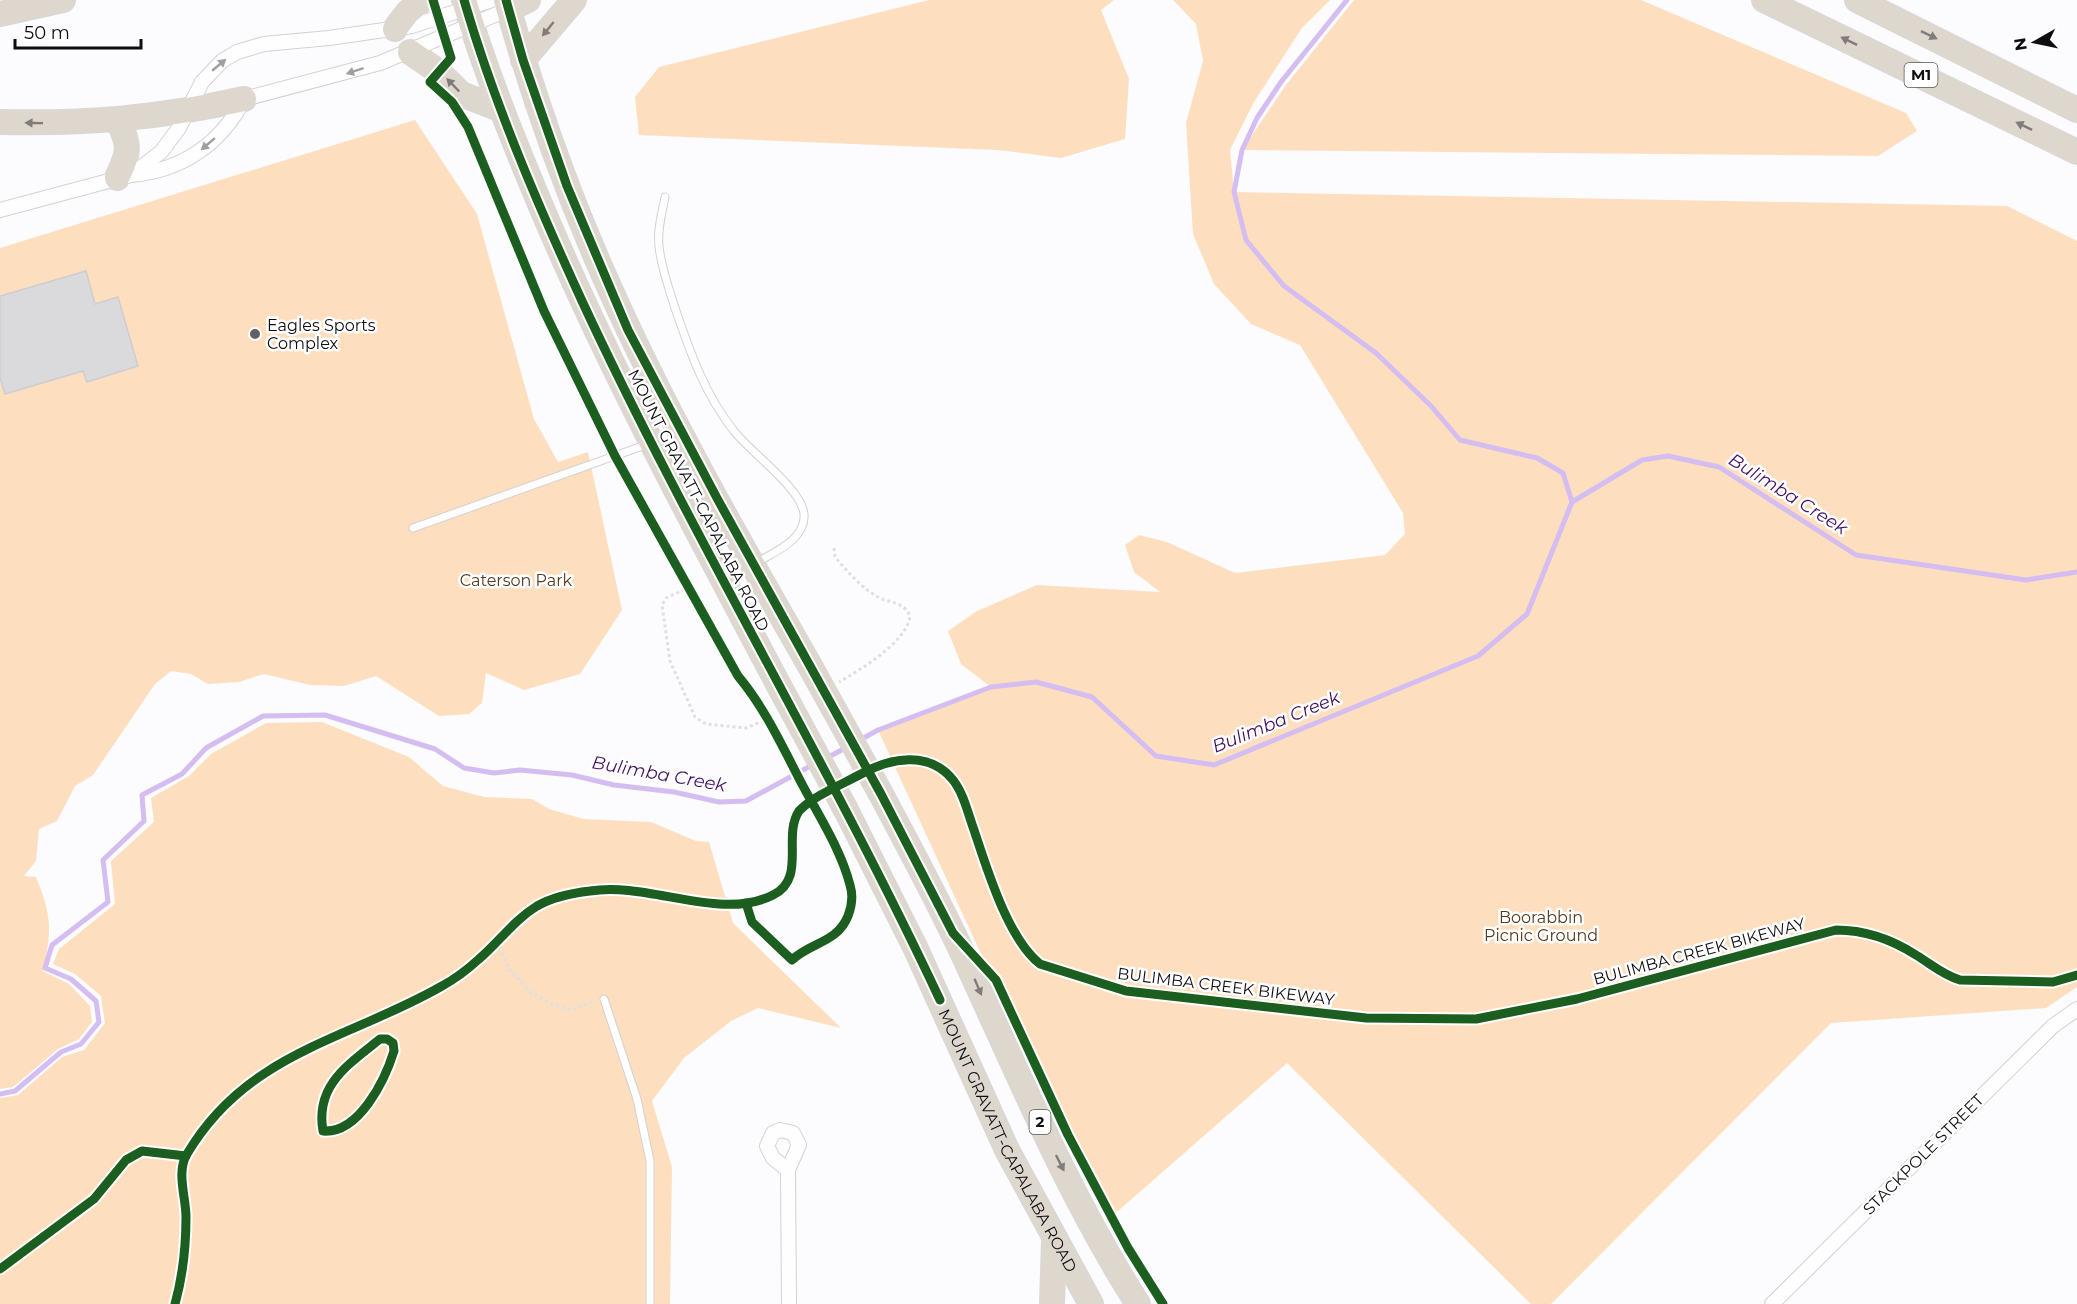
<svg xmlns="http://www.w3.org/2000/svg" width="2077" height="1304" viewBox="0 0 2077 1304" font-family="Montserrat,sans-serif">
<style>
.green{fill:#fddfbf}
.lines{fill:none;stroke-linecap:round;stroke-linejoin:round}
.stream{stroke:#d4bdf1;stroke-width:5}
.building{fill:#dad9dc;stroke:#cecdd0;stroke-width:1.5}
.lane-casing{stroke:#d2d1d4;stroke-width:9}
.street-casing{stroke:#d2d1d4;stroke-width:16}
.highway-casing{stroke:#d8d7d9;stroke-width:26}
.path{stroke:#e0dfe0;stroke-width:3;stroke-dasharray:3 3;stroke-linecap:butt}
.lane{stroke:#fffeff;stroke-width:7}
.street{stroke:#fffeff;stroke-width:14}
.highway{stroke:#ded7ce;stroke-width:24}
.highway-bridge-casing{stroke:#d8d7d9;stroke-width:26;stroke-linecap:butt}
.highway-bridge{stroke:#ded7ce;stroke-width:24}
.cycleway-casing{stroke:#fff;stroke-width:13}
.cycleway{stroke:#1b5e20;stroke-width:9}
.oneway{fill:#817c79}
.oneway2{fill:#9f9ea0}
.poi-dot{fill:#626064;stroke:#fff;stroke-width:2}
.labels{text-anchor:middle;stroke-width:5;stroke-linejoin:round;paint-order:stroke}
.shield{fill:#fff;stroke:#575658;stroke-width:1.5}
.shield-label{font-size:15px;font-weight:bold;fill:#0f0d11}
.poi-label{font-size:16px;fill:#0f0d11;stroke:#fff;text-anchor:start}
.street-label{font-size:16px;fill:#0f0d11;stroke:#fff}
.park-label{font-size:16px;fill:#533b1d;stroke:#fff}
.water-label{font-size:18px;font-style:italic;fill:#401066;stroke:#fff}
</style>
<rect width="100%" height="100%" fill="#fcfbfe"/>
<g class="green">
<polygon points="929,0 1114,0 1101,10 1129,79 1125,139 1061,158 998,150 639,135 635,97 659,67"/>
<polygon points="1173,0 1330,0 1302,28 1254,102 1230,150 1234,192 2007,206 2077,241 2077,987 2046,1008 1831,1023 1551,1304 1531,1304 1287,1063 1110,1218 1004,1004 878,730 991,687 961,664 948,631 977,611 1037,585 1160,592 1134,572 1125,545 1139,535 1167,542 1235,573 1385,555 1405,534 1403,513 1300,345 1251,324 1214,284 1193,234 1186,123 1203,61 1196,24"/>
<polygon points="1354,0 1641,0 1906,113 1917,131 1878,156 1242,150 1286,85"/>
<path d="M415,120L477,214L534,419L558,462L588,452L622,610L580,674L524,690L486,673L482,703L469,714L439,716L376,676L344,686L310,685L264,674L239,682L208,684L191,674L171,671L155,684L93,775L75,786L57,821L39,829L36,861L24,876L36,877C52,916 52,931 43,971L69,984L90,1006L92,1022L79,1039L58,1049L13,1087L0,1089V248Z"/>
<polygon points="322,722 409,757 443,786 484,797 532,799 549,809 584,819 651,822 696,841 709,842 733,923 841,1028 758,1008 731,1021 684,1058 652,1101 672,1167 670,1304 0,1304 0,1098 18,1095 62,1057 84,1050 105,1023 101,996 75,974 53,964 59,949 115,904 111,861 154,822 151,798 189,776 211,754 266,723"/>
</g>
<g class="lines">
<g class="stream">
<polyline points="1347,0 1281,82 1257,118 1242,150 1234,192 1246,240 1284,286 1376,353 1431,406 1460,440 1537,458 1563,473 1572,502"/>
<polyline points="860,740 878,730 991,687 1036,682 1092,697 1156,756 1214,765 1478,656 1527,614 1572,502 1642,460 1668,456 1719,467 1856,555 2026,580 2077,572"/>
<polyline points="825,759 849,746"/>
<polyline points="0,1094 15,1091 61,1052 81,1044 99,1022 96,1001 71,979 45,968 52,945 108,902 103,860 144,821 142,795 182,774 206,748 263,716 325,715 435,749 464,768 494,773 520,770 572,775 614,785 674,792 719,802 746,801 814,764"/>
</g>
</g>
<polygon class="building" points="86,271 95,304 118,297 138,366 87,382 83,371 5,394 0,378 0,296"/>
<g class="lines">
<defs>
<g id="lane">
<path d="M665,197C662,213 657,230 659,246C661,268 669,288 675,308C690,352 705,395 734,431C750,452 802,489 804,514C806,540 774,552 756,563"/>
<polyline points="413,528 648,444"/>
<polyline points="604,999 637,1099 650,1161 650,1304"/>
</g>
<g id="street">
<polyline points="131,175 161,152 179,128 202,82 222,61 237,52 264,44 329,38 412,26 492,0"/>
<path d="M0,210L131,175C181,171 221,144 244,99L380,63L509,9"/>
<polygon points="780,1130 793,1133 799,1145 788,1170 773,1158 767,1146 773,1133"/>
<polyline points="788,1170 789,1304"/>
<polyline points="1772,1304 2053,1026 2077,1009"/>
</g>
<g id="highway">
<path d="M464,0C485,70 512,137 540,204C609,368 694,525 777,682"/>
<path d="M506,0C532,93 564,185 603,273C662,408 737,538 810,666"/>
<polyline points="1764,0 2077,152"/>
<polyline points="1857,0 2077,110"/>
<polyline points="509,9 528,0"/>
<polyline points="0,14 63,0"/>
<polyline points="395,29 407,13 422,0"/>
<polyline points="410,52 439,72 461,94 500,109"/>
<polyline points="523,60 574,0"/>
<path d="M0,122C87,124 159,118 244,99"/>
<path d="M117,178C129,152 131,147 118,121"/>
<path d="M881,794C911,851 942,907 968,965C1021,1080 1070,1198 1138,1304"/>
<path id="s1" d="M846,810L915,947L1007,1150L1091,1304"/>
<polyline points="1052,1304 1054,1240"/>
</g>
</defs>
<use href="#lane" class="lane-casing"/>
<use href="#street" class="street-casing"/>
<use href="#highway" class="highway-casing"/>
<g class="path">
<path d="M834,548L835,557C848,572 864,591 882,599C894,603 905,604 910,616C907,642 860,670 839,682"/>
<polyline points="690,587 666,598 662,605 670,661 695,717 706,724 746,728 772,717"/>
<polyline points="496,942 510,970 531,992 550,1003 570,1010 593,1002"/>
</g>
<use href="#lane" class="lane"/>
<use href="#street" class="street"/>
<use href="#highway" class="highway"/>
<defs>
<g id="highway-bridge">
<polyline points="810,666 881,794"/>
<polyline points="777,682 846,810"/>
</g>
</defs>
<use href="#highway-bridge" class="highway-bridge-casing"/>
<use href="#highway-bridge" class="highway-bridge"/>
<defs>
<g id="cycleway">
<path d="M433,0L451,58L430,82L452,102L468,127L544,311L615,456L738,676C765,708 783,748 803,786C819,816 841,850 850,885C853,895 852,906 848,916C837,943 811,942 792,960L752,922L746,903"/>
<path d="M464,0C494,103 537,203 582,301C692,538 829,763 940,1000"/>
<polyline points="506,0 523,60 567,186 628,330 718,500 881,794 953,933 996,980 1068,1135 1128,1248 1163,1304"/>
<path d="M380,1039H387L393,1043L394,1051C385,1080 359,1134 323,1131C315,1085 348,1065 380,1039Z"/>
<polyline points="0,1269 94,1199 126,1160 142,1151 186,1156"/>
<path d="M175,1304C183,1275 186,1247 186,1217C186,1197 176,1172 187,1154C247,1052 348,1040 442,986C455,979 468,969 479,959C499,942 514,920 537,906C553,897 572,893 590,891C648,881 720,922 773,895C807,878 782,837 799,811C815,795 841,785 861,774C890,758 929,750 953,780C964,794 968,814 974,830C987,869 1008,939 1040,964L1126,991L1366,1018L1476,1019L1577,999L1836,930C1865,930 1891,939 1916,955C1931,964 1943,975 1960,980L2053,982L2077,975"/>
</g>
</defs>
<use href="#cycleway" class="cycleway-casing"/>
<use href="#cycleway" class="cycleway"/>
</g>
<defs><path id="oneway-solid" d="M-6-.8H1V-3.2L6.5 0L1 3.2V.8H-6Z" transform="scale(1.5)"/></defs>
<g class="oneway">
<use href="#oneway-solid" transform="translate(548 29) rotate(129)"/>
<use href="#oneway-solid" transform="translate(1929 35) rotate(26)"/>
<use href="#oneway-solid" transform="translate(1849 41) rotate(-154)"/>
<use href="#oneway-solid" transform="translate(453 85) rotate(-134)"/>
<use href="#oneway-solid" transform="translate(34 123) rotate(-179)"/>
<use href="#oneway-solid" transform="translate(2024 126) rotate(-154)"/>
<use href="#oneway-solid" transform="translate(978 987) rotate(67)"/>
<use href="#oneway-solid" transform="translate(1060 1163) rotate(63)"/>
</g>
<g class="oneway2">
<use href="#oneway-solid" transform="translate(219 65) rotate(-40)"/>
<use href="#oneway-solid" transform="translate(355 71) rotate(162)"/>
<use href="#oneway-solid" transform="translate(208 144) rotate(139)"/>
</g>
<circle class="poi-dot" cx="255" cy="334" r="6"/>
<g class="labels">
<g class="shield">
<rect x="1904.5" y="63" width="33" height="24" rx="4.5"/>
<rect x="1029.5" y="1110" width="21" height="24" rx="4.5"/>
</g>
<g class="shield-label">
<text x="1921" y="80">M1</text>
<text x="1040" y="1127">2</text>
</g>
<g class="poi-label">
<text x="267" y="331">Eagles Sports<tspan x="267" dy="18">Complex</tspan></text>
</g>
<g class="street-label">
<text transform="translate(699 500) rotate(63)" y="6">MOUNT GRAVATT-CAPALABA ROAD</text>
<text transform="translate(1699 951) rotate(-15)" y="6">BULIMBA CREEK BIKEWAY</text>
<text transform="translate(1226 986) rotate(7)" y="6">BULIMBA CREEK BIKEWAY</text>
<text dy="6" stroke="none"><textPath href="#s1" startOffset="368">MOUNT GRAVATT-CAPALABA ROAD</textPath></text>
<text transform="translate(1923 1154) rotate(-45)" y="6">STACKPOLE STREET</text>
</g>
<g class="park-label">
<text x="516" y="586">Caterson Park</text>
<text x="1541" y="923">Boorabbin<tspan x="1541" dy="18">Picnic Ground</tspan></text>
</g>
<g class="water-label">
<text transform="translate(1788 494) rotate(32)" y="6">Bulimba Creek</text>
<text transform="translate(1276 722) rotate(-22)" y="6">Bulimba Creek</text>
<text transform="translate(659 774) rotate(10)" y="6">Bulimba Creek</text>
</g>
</g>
<g transform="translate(2035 42) rotate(261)" stroke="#ffffff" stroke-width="4.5" paint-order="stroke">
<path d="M0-4.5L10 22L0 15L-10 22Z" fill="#0f0d11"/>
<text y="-9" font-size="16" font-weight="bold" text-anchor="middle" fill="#0f0d11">N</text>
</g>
<path d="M15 39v9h126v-9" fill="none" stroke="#0f0d11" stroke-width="3"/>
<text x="24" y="39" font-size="18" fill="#0f0d11" stroke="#ffffff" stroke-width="4.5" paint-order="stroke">50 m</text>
</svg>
